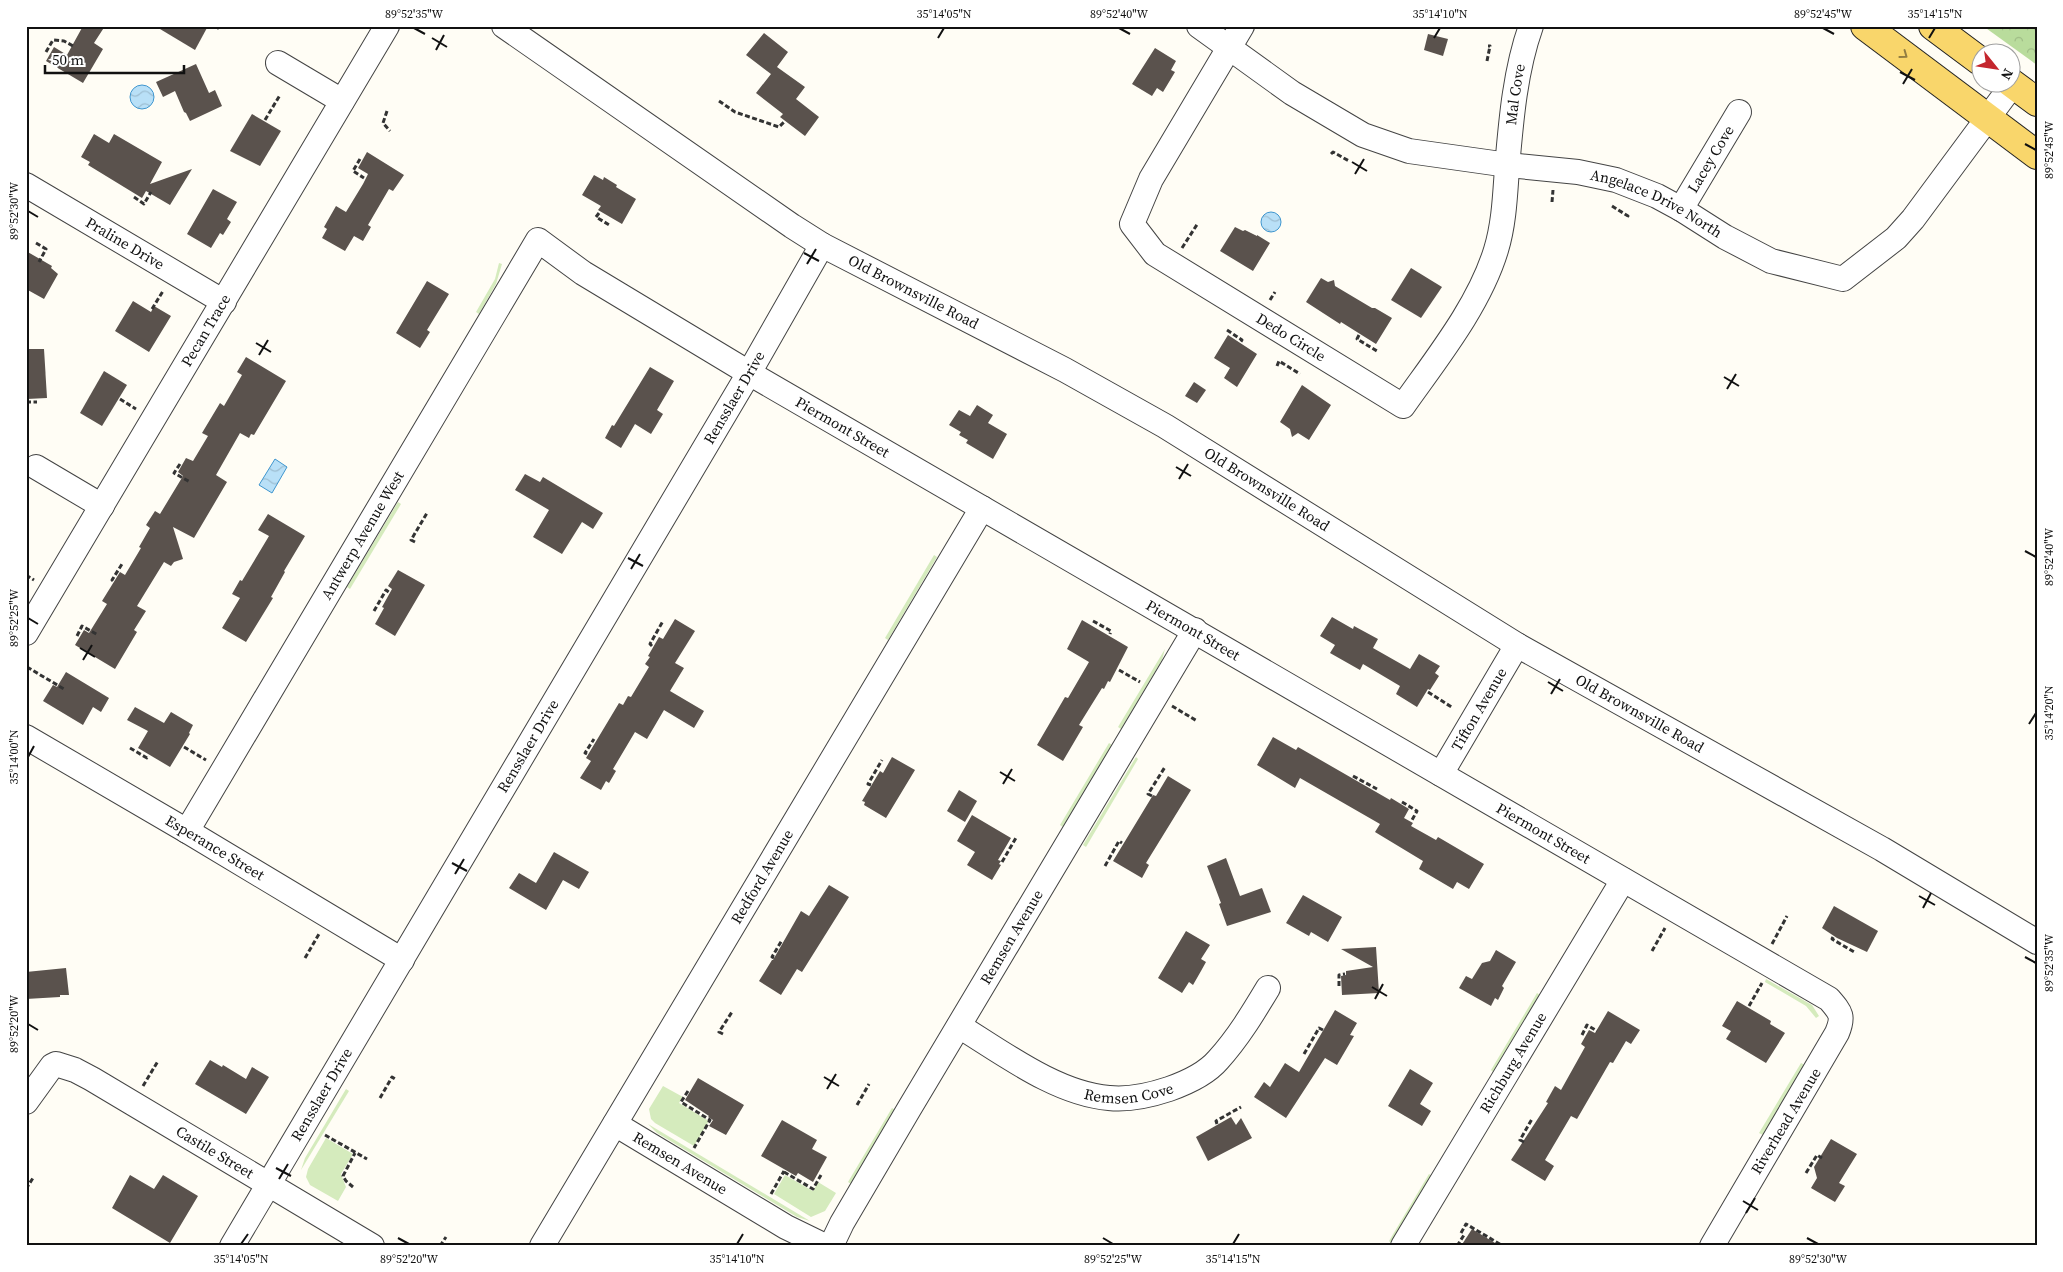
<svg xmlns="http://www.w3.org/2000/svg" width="2063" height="1272" viewBox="0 0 2063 1272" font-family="'Source Serif 4',serif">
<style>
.grass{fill:#d5ebbd}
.forest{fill:url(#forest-crowns)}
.water{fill:url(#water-waves);stroke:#3f96cf}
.building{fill:#5a524d}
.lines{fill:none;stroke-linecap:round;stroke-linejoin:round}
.minor-casing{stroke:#444;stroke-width:26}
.major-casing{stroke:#222;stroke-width:30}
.path{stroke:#333;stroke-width:3;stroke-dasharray:5 2.5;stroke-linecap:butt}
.minor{stroke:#fff;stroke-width:24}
.major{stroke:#f9d66b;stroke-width:28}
.oneway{stroke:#917d42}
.ticks{fill:none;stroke:#111;stroke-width:2}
.labels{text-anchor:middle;stroke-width:5;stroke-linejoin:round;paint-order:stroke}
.street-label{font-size:15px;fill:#111;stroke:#fff}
.neatline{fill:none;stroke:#111;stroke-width:2}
.ticks-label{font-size:12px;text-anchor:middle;fill:#111}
</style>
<defs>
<pattern id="forest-crowns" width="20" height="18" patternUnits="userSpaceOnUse" patternTransform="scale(1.25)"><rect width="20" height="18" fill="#b9dc9c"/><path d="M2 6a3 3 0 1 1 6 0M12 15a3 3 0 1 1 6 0" fill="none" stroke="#9ebc85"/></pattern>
<pattern id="water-waves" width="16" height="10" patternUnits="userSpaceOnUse" patternTransform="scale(1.25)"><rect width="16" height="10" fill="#b9e0f7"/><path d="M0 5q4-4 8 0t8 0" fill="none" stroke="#9ebfd3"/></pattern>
</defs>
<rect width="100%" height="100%" fill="#fffdf5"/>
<g class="grass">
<polygon points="499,263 502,264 496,284 479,314 476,312 495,279"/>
<polygon points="398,502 401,504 350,589 347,587"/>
<polygon points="934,555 937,557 888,640 885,638"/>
<polygon points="1165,649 1162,660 1121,729 1118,727"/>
<polygon points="1109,743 1112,745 1063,827 1060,825"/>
<polygon points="1136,757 1138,759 1086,847 1083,845"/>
<polygon points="1766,979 1812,1005 1819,1016 1816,1018 1806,1006 1765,982"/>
<polygon points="1537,993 1540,995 1493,1072 1491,1070"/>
<polygon points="1801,1063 1805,1065 1763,1135 1759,1133"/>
<polygon points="663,1086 683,1097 679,1103 709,1121 694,1146 655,1123 651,1119 649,1109"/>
<polygon points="346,1089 349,1091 301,1170 305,1158"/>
<polygon points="892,1108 895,1110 851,1184 848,1182"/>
<polygon points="648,1124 810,1221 797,1217 657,1133"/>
<polygon points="326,1138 353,1154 341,1174 346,1187 338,1201 310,1185 306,1177 308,1169"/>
<polygon points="1429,1174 1432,1176 1391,1243 1389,1241"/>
<polygon points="785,1175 813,1191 818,1182 836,1193 825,1211 811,1217 774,1194"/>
</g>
<polygon class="forest" points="1984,26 2037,26 2037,65 1983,26"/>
<g class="water">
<circle cx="142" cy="97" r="12"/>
<circle cx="1271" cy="222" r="10"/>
<polygon points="275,459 287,467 272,493 259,485"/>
</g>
<g class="building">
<polygon points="83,26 105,26 94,43 103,49 83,83 46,61 54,47 67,55"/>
<polygon points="155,26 208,26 195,50"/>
<polygon points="764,33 788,52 777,67 805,87 796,99 819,117 805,136 780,117 783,114 756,93 771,74 746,55"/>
<polygon points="1428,34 1448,39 1443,56 1424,50"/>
<polygon points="1155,48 1176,61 1171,70 1175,72 1163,92 1157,88 1152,96 1132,84"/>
<polygon points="196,64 209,93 215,90 222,106 190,121 186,113 184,112 175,91 163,97 156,82"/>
<polygon points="252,114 281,131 260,166 230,151"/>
<polygon points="94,134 109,143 114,134 162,162 150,184 192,169 170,205 146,191 142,198 88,165 90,162 81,157"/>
<polygon points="367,152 404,175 393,191 389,189 368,225 371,227 363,241 354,236 345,251 322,238 327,229 324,227 336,206 346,212 363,184 368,174 358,168"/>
<polygon points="594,175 603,180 604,177 617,185 616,187 636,199 622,224 598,210 601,206 582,195"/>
<polygon points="213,189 237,202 227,219 231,222 223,235 220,233 211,248 187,234"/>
<polygon points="1235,227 1243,231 1245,230 1257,236 1257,235 1270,243 1253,271 1220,251"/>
<polygon points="26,251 52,266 51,268 58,274 44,299 26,289"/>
<polygon points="1411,268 1442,287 1421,318 1391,300"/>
<polygon points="1321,278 1328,282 1334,280 1335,286 1372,308 1375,308 1392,318 1376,344 1341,322 1340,324 1306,302"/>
<polygon points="427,281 449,294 427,330 430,332 420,348 396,333"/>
<polygon points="133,301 151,312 154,306 171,316 149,352 115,331"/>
<polygon points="1228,335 1257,354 1237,387 1224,378 1230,368 1214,358"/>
<polygon points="26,349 44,349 47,398 27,399"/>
<polygon points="246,357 286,381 254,435 251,434 249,438 240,433 216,475 227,482 194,538 173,527 183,559 174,562 171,566 164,562 137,606 146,611 134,630 137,632 115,669 75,645 84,630 89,633 107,604 102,601 120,572 125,575 141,548 139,547 150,528 146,525 155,511 160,514 183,476 178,472 186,458 193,461 208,436 202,433 220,403 224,406 242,375 237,372"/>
<polygon points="650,367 674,381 657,410 663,414 651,434 635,424 621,448 605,438 612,425 614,426"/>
<polygon points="104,371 127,385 102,426 80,413"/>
<polygon points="1194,382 1206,390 1197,403 1185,396"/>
<polygon points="1302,385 1331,405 1309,440 1298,433 1292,437 1290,429 1280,422"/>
<polygon points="977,405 993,415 988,423 1007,434 993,459 966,443 968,440 959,435 961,432 949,425 959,410 970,416"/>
<polygon points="525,474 540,482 543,477 603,513 593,529 582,522 562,554 533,537 549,510 515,490"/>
<polygon points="268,514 305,536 284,571 285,572 271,597 273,598 246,642 222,628 240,598 232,594 240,580 242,581 269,536 258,530"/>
<polygon points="398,570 425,585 395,636 375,624 384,608 382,607 392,589 388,586"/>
<polygon points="1332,617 1353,629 1354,626 1378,639 1373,648 1410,669 1419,654 1440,666 1435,673 1439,676 1430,690 1428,689 1417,707 1396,694 1400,686 1363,664 1360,670 1330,653 1335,645 1320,636"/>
<polygon points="675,619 695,631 675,663 684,668 670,691 704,711 694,728 664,710 647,739 635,732 613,769 616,771 609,783 606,781 601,790 580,778 591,761 586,758 619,703 623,705 628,696 631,697 649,667 645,664 650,657 648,656 659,637 663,639"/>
<polygon points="1082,620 1128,647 1110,682 1108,681 1104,689 1102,688 1079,725 1083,727 1063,761 1037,745 1065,697 1068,698 1089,662 1067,649"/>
<polygon points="66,672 109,698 101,712 93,707 83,725 43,701 53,685 57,687"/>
<polygon points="135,707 164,723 171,712 193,725 189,733 190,734 170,767 138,748 148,731 127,720"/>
<polygon points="1273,737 1296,750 1298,747 1390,800 1391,798 1409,809 1404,818 1413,823 1411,826 1436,840 1438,837 1484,864 1469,889 1457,882 1453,889 1419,869 1423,861 1375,832 1380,824 1300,778 1295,788 1257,765"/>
<polygon points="892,757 915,770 886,818 864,805 865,802 862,801 880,771 883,773"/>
<polygon points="1168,776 1191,790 1146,863 1149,865 1142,878 1113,861 1153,795 1156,796"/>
<polygon points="959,790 977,801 965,822 947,811"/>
<polygon points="972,815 1011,838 998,860 1001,861 999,864 1001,865 992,880 967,865 975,852 957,841"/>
<polygon points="554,852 589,872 579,889 563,880 546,910 509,888 519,873 536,883"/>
<polygon points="1226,858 1240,896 1262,888 1271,912 1227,926 1219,904 1221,903 1207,866"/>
<polygon points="829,885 849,897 802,972 797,969 781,995 759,981 772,960 773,960 801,911 809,916"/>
<polygon points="1303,895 1342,917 1328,942 1311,932 1309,936 1286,923"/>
<polygon points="1834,906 1878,931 1867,952 1837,938 1822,928"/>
<polygon points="1186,931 1210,945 1201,959 1206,962 1201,971 1193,985 1189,982 1182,993 1158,978"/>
<polygon points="1376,947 1379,993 1342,995 1341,976 1346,975 1346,971 1373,967 1341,949"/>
<polygon points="1496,950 1516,962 1502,986 1504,988 1498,1000 1495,998 1491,1006 1459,988 1466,976 1472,979 1482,963 1490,961"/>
<polygon points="66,968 69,995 60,995 60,997 26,999 26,972"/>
<polygon points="1737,1001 1771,1021 1770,1024 1785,1033 1766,1063 1726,1039 1731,1031 1722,1026"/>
<polygon points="1335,1010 1357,1023 1350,1035 1354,1036 1337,1065 1325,1058 1286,1118 1254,1097 1264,1082 1270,1087 1285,1063 1299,1072"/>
<polygon points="1608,1011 1640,1030 1631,1044 1626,1041 1613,1063 1610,1062 1577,1119 1571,1116 1545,1160 1554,1166 1545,1181 1511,1160 1548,1103 1546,1102 1555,1086 1561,1090 1585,1047 1581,1044 1589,1030 1595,1033"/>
<polygon points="210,1060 222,1067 223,1065 246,1079 252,1067 269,1077 246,1114 195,1084"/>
<polygon points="1410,1069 1433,1083 1420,1104 1431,1111 1422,1126 1388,1106"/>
<polygon points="698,1078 744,1105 726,1135 709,1126 713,1120 708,1117 709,1116 685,1100"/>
<polygon points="1231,1117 1236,1125 1241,1118 1252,1138 1208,1161 1196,1137"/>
<polygon points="782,1120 817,1140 812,1149 827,1157 813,1182 798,1173 796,1176 761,1156"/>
<polygon points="1831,1139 1857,1154 1839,1183 1845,1186 1835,1202 1811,1188 1817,1178 1814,1167"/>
<polygon points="130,1175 154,1189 163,1175 198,1196 170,1243 112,1208"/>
<polygon points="1472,1229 1500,1246 1461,1246"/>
</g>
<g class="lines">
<defs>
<g id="minor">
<path id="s1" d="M504,26L792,226L822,245L1065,370L1165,426L1517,645L1882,849L2037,942"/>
<path id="s2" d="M1199,26L1292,93L1363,135L1409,151L1508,165L1578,172L1616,180L1657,196L1681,209L1725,237L1771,261L1843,279L1896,238L1913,219L2013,84"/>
<path id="s3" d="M1242,26L1151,179L1132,224L1155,254L1403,406C1436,359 1479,306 1496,250C1504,224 1505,196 1507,168C1511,121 1515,71 1531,26"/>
<polyline points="278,63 342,101"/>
<path id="s4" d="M26,185L224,302"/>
<path id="s5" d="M1681,209L1739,112"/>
<polyline points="36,467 102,506"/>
<path id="s6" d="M26,633L387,26"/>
<path id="s7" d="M26,737L187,831L402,960"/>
<path id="s8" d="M1441,774L1517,645"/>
<path id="s9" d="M187,831L538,240L583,273L749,373L1829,999C1841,1013 1844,1016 1837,1033L1712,1246"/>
<path id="s10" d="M959,1026C1003,1053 1057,1094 1109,1098C1128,1100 1151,1095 1169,1089C1186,1083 1206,1074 1218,1060C1238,1038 1253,1013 1268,988"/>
<path id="s11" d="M26,1102L52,1066L56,1064L75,1070L92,1079L372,1246"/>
<path id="s12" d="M615,1124L786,1227L825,1246"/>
<path id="s13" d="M232,1246L749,373L822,245"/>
<path id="s14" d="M542,1246L982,508"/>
<path id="s15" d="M831,1246L842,1223L909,1109L1195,630"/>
<path id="s16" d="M1403,1246L1623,880"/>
</g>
<g id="major">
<polyline points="1865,26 2037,155"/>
<polyline points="1933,26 1980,61"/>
<polyline points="2010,82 2037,102"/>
</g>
</defs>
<use href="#minor" class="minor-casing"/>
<use href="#major" class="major-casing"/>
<g class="path">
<polyline points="215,26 218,28 219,26"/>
<polyline points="46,52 53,40 64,41 75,47"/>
<polyline points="1487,61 1490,46 1488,46"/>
<polyline points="719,101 735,112 779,127 784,122"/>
<polyline points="387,111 383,123 390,131"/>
<polyline points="265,120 280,95"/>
<polyline points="1331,154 1333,152 1349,161"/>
<polyline points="360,159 353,171 364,178"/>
<polyline points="134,197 144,204 151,192"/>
<polyline points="1552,202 1553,190"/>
<polyline points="1612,206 1628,216 1626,218"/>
<polyline points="599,213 596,217 611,226"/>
<polyline points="36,243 46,249 39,262"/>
<polyline points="1182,248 1198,223"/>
<polyline points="1270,300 1275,292"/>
<polyline points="152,309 163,291"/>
<polyline points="1227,330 1242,340 1240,343"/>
<polyline points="1359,335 1357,339 1377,351"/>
<polyline points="1277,366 1279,361 1300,374"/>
<polyline points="120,399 136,409"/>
<polyline points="26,402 37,402"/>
<polyline points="180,464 174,473 190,482"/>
<polyline points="415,542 411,540 427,513"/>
<polyline points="26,575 34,580"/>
<polyline points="113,581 112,580 122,564"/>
<polyline points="374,611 386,590 390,593"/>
<polyline points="1093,621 1111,631 1110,634"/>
<polyline points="77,636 82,626 98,635"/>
<polyline points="652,646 650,644 663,621"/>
<polyline points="27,667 64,689"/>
<polyline points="1119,670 1140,682"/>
<polyline points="1428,692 1453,708"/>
<polyline points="1172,706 1197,721"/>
<polyline points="184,747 206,760"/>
<polyline points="130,748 147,758 149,756"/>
<polyline points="587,754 585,753 594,739"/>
<polyline points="1353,776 1377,789"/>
<polyline points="871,785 868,784 882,760"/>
<polyline points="1152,796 1148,794 1165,767"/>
<polyline points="1402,802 1417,811 1412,820"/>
<polyline points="1002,862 1017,836"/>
<polyline points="1105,866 1119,841 1122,843"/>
<polyline points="1833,937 1832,939 1856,953"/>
<polyline points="1772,944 1787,916"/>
<polyline points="1652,951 1665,928"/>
<polyline points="305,958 319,934"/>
<polyline points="774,958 772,957 782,940"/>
<polyline points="1339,986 1339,975 1345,974"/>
<polyline points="1749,1006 1762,983"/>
<polyline points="723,1034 719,1032 732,1012"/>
<polyline points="1582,1035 1587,1025 1597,1031"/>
<polyline points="1304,1054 1319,1028 1323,1030"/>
<polyline points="143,1086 158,1061"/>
<polyline points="688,1091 681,1102 710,1120 694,1148"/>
<polyline points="380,1098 392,1077 395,1079"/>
<polyline points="857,1105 869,1084"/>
<polyline points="1217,1124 1216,1121 1241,1107"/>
<polyline points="325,1135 367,1159"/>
<polyline points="1524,1142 1520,1140 1532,1119"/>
<polyline points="784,1172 813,1189 821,1175"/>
<polyline points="1806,1173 1817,1155 1822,1158"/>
<polyline points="353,1187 346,1181 343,1176 355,1153"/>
<polyline points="26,1189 33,1178"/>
<polyline points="771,1194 784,1171"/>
<polyline points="1461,1233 1466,1224 1503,1246"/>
<polyline points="440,1246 446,1237"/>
<polyline points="1457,1246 1464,1235"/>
</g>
<use href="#minor" class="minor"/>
<use href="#major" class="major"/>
</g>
<defs><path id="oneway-chevron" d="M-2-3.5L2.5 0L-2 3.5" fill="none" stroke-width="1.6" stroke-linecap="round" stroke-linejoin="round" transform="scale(1.25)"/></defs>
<use class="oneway" href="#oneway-chevron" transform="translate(1904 55) rotate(36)"/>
<path class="ticks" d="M414,28L425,34M1119,28L1130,34M1823,28L1834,34M432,38L447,47M938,38L944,28M1434,38L1440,28M1929,38L1935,28M436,50L444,35M1900,72L1915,80M1903,84L1912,69M2025,144L2036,150M1352,162L1367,171M1355,174L1364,159M28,211L38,217M804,253L819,261M807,264L816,249M256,343L271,352M259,355L268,340M1724,377L1739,386M1727,389L1736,374M1176,467L1191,476M1179,479L1188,464M2025,551L2036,557M628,558L643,566M631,569L640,554M28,618L38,624M80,648L95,657M83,660L92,645M1548,682L1563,691M1551,694L1560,679M2029,724L2036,713M28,757L34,746M1000,772L1015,781M1003,784L1012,769M452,863L467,871M455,874L464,859M1919,896L1935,905M1923,908L1931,893M2025,957L2036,963M1372,987L1387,996M1375,999L1383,984M28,1024L38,1030M824,1077L839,1086M827,1089L836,1074M276,1168L291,1176M279,1179L288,1164M1743,1201L1758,1210M1746,1213L1755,1198M398,1238L409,1244M1103,1238L1113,1244M1807,1238L1818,1244M241,1244L248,1234M737,1244L743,1234M1233,1244L1239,1234"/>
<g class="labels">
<g class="street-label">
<text dy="5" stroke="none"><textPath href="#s3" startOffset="895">Mal Cove</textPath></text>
<text dy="5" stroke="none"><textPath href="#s5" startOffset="58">Lacey Cove</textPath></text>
<text dy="5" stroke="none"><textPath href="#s2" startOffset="501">Angelace Drive North</textPath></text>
<text dy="5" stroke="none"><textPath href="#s4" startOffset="115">Praline Drive</textPath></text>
<text dy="5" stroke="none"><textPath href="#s1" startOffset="489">Old Brownsville Road</textPath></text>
<text dy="5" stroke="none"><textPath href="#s6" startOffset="352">Pecan Trace</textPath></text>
<text dy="5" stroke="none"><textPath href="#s3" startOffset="424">Dedo Circle</textPath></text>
<text dy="5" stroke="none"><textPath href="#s13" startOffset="986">Rensslaer Drive</textPath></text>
<text dy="5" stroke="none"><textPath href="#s9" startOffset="1045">Piermont Street</textPath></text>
<text dy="5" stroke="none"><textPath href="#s1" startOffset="894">Old Brownsville Road</textPath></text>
<text dy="5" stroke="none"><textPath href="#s9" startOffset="344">Antwerp Avenue West</textPath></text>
<text dy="5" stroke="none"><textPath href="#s9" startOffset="1450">Piermont Street</textPath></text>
<text dy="5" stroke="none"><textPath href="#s8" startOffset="75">Tifton Avenue</textPath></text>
<text dy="5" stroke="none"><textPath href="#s1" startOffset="1329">Old Brownsville Road</textPath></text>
<text dy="5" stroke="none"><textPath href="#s13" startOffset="581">Rensslaer Drive</textPath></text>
<text dy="5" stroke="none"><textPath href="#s9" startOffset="1855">Piermont Street</textPath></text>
<text dy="5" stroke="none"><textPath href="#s7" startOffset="219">Esperance Street</textPath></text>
<text dy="5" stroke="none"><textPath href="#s14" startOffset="430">Redford Avenue</textPath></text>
<text dy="5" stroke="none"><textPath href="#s15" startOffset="358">Remsen Avenue</textPath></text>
<text dy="5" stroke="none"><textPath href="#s16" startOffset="214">Richburg Avenue</textPath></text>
<text dy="5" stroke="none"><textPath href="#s10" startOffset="188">Remsen Cove</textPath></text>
<text dy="5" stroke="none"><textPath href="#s13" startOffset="176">Rensslaer Drive</textPath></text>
<text transform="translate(1786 1121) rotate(-59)" y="5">Riverhead Avenue</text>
<text dy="5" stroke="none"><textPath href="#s11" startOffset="231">Castile Street</textPath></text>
<text dy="5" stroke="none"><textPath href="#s12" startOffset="76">Remsen Avenue</textPath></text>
</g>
</g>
<rect width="2063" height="1272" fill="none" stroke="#ffffff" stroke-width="55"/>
<g transform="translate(1996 68) rotate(120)"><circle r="24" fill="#ffffff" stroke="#a0a0a0"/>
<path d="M0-4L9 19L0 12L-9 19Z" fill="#c4262e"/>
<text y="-8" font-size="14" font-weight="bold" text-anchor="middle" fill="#111111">N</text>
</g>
<path d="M45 65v8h139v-8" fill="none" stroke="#111111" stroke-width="2.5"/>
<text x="52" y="65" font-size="15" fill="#111111" stroke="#ffffff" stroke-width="4" paint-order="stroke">50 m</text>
<rect x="28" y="28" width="2008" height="1216" class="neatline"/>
<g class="ticks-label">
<text x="414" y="18">89°52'35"W</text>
<text x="944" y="18">35°14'05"N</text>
<text x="1119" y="18">89°52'40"W</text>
<text x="1440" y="18">35°14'10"N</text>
<text x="1823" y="18">89°52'45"W</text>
<text x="1935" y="18">35°14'15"N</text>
<text transform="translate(2049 150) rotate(-90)" y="4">89°52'45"W</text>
<text transform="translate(14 211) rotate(-90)" y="4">89°52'30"W</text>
<text transform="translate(2049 557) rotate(-90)" y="4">89°52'40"W</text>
<text transform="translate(14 618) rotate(-90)" y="4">89°52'25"W</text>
<text transform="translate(2049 713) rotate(-90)" y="4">35°14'20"N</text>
<text transform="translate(14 757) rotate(-90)" y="4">35°14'00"N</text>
<text transform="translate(2049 963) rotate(-90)" y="4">89°52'35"W</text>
<text transform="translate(14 1024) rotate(-90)" y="4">89°52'20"W</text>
<text x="241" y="1263">35°14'05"N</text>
<text x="409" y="1263">89°52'20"W</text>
<text x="737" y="1263">35°14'10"N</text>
<text x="1113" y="1263">89°52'25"W</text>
<text x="1233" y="1263">35°14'15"N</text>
<text x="1818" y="1263">89°52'30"W</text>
</g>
</svg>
